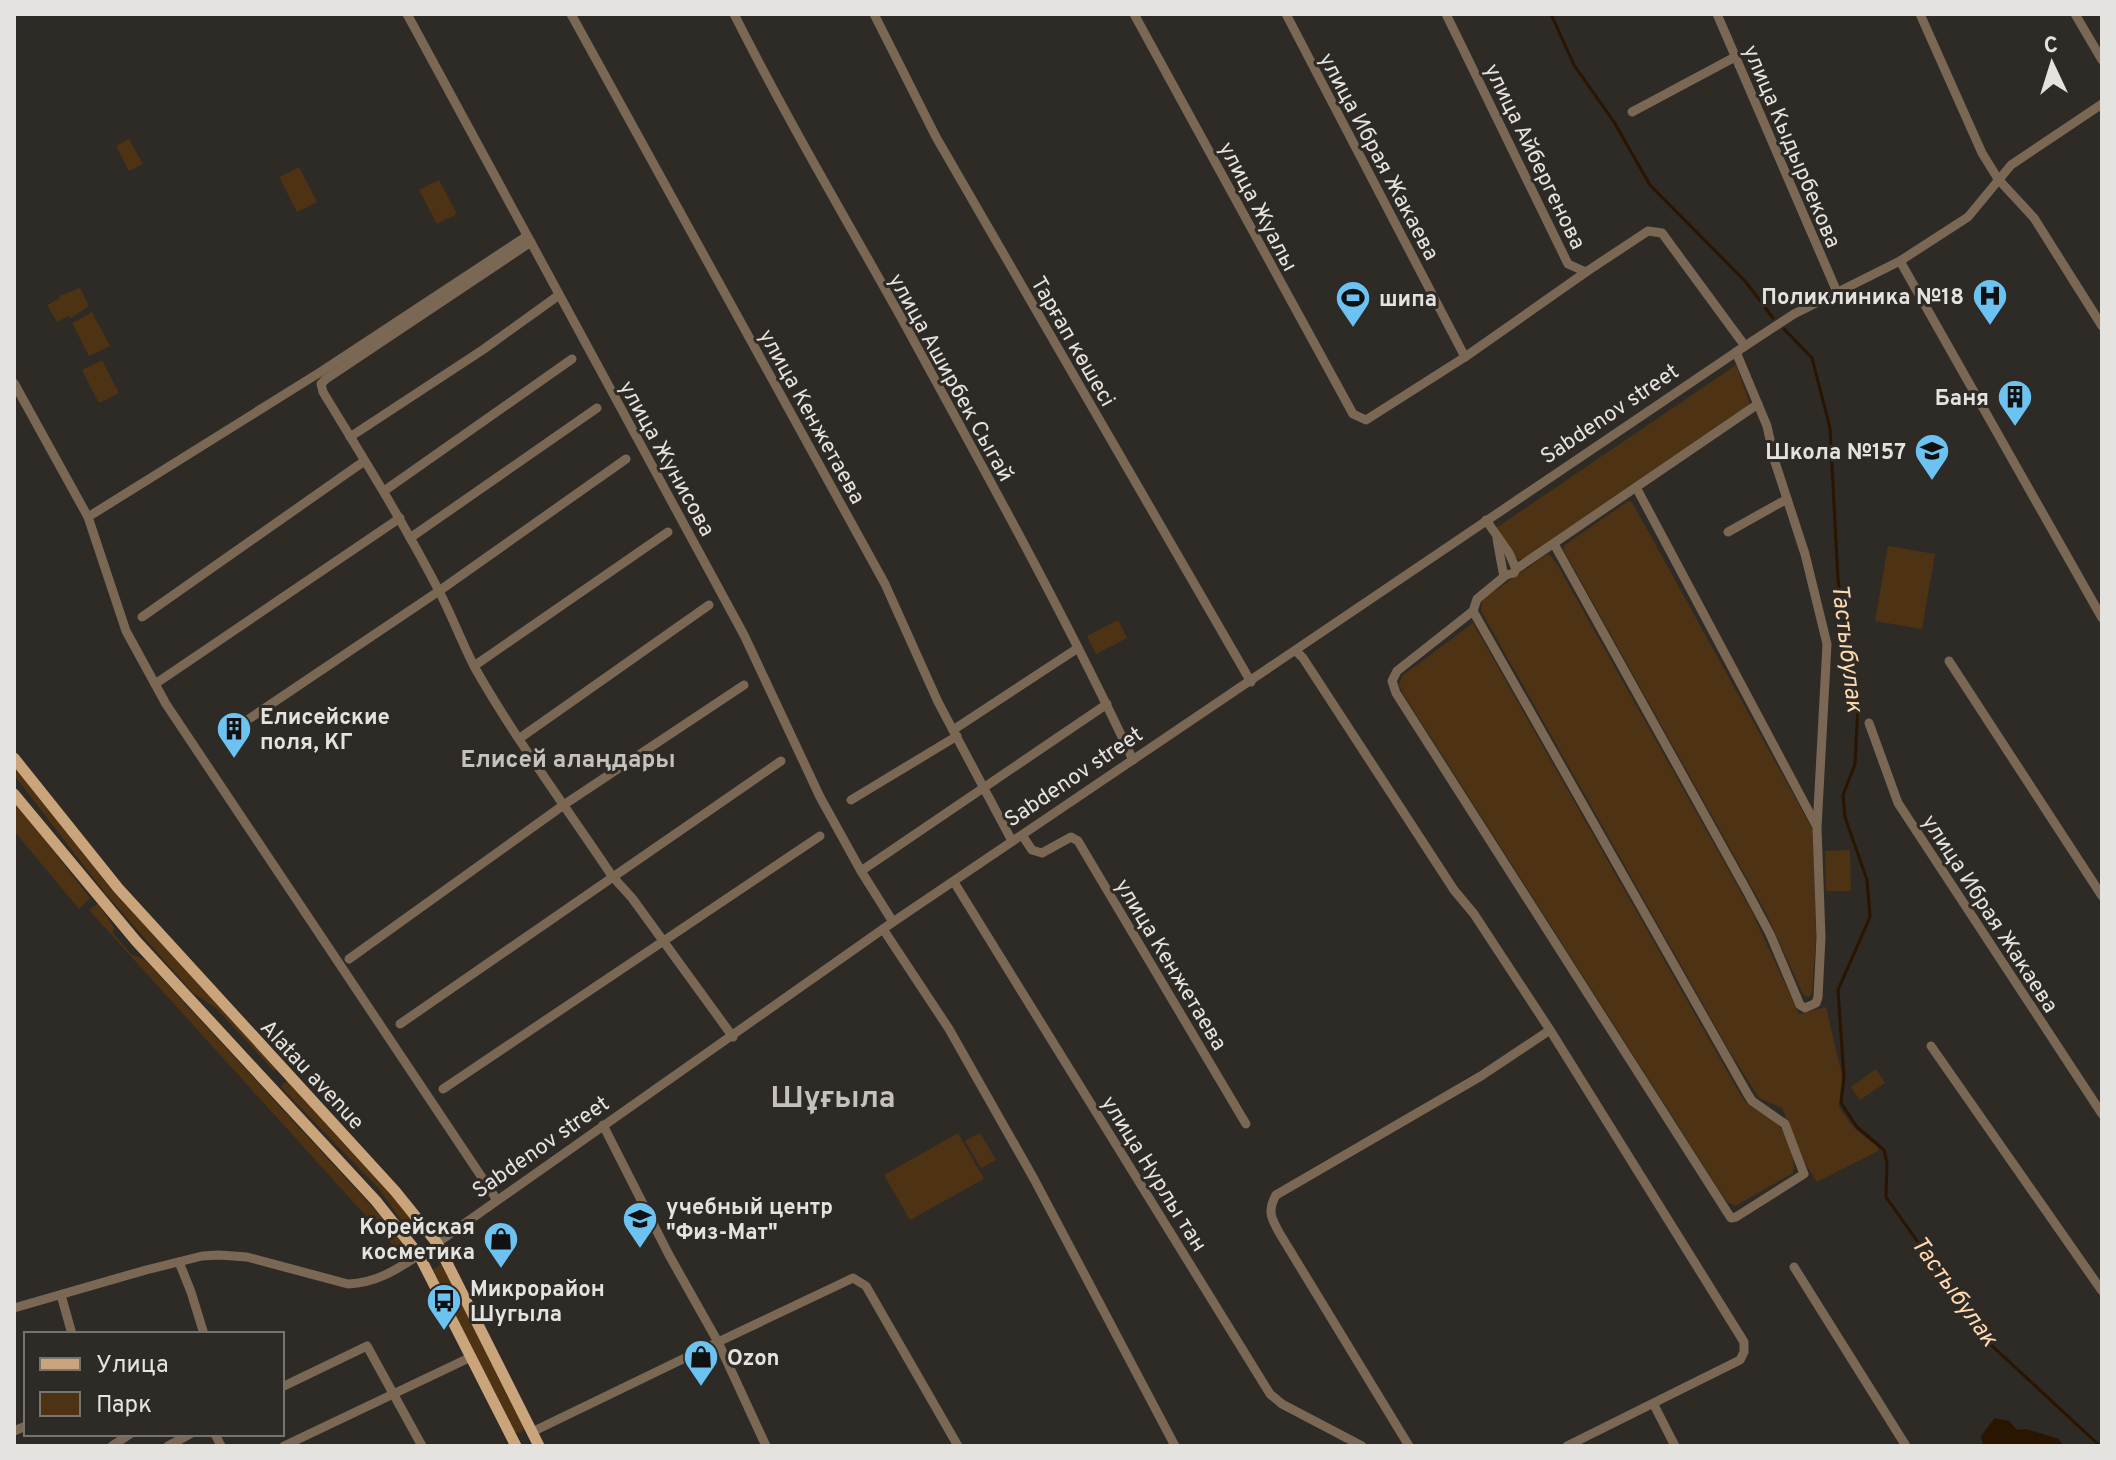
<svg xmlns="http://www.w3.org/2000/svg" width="2116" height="1460" viewBox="0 0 2116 1460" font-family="Overpass,sans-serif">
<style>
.green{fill:#4d3313}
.water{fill:#291500}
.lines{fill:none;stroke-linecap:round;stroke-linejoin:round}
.stream{stroke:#291500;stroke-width:3}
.minor{stroke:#7a6854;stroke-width:9}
.major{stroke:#caa47b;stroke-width:11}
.labels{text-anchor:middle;stroke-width:6;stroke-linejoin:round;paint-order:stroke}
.street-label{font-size:22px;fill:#e5e3e0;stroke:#2e2a26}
.poi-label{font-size:22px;font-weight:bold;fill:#e5e3e0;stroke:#2e2a26;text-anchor:start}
.water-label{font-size:24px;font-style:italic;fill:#ffd9b0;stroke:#2e2a26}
.neighbourhood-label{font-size:24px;font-weight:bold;fill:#c5c1bc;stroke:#2e2a26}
.district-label{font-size:30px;font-weight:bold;fill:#c5c1bc;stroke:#2e2a26}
</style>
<rect width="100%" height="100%" fill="#2e2a26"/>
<g class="green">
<polygon points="129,139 143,164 129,171 116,146"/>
<polygon points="299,167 317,202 297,212 279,177"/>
<polygon points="439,180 457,214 437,224 419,190"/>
<polygon points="80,288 89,306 71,318 69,316 57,322 47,305 60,298 59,296"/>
<polygon points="92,312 110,346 89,356 72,323"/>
<polygon points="102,360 119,393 99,403 82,370"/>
<polygon points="1736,365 1750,404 1747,407 1523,559 1517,559 1496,528"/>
<polygon points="1628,501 1632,502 1813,830 1816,937 1812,993 1809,997 1803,994 1765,911 1563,549 1565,545"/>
<polygon points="1888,546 1935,554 1922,629 1875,621"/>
<polygon points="1546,555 1550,555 1557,564 1751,910 1799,1014 1826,1007 1842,1075 1839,1107 1853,1127 1878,1147 1878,1151 1817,1182 1805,1163 1782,1108 1759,1098 1730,1052 1481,611 1482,600"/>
<polygon points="1118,620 1127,638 1096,654 1087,636"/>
<path d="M1473,623L1743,1099C1753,1111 1765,1113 1776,1123C1786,1131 1797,1160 1793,1173L1735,1206L1727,1202L1402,692L1399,684L1402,676Z"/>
<polygon points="14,765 111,889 277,1068 274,1071 216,1008 193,993 105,893 14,775"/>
<polygon points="14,800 90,898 79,909 14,831"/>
<polygon points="1850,850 1851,891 1826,891 1825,851"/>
<polygon points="98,903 115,929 112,932 131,954 145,960 376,1211 403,1244 396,1249 89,910"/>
<polygon points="1876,1069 1885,1083 1860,1100 1851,1087"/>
<polygon points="285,1082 289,1082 386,1186 421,1232 413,1237 379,1189 281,1087"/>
<polygon points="958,1133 984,1179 910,1220 884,1175"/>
<polygon points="980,1133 996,1160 981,1168 965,1141"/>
<polygon points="442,1264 524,1427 522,1433 514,1432 433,1269"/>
</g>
<polygon class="water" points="1995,1418 2009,1421 2017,1430 2026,1429 2059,1439 2063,1446 1983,1446 1981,1436"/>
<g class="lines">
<g class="stream">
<polyline points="1551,14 1574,65 1614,122 1650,185 1745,281 1773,318"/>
<polyline points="1784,329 1812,358 1830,428 1838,580 1858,705 1855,764 1843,795 1845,817 1867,880 1870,917 1838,990 1844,1078 1841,1103 1857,1127 1884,1150 1887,1163 1886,1197 1989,1343 2100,1446"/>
</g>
<g class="minor">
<polyline points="407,14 744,635 820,797 861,871 893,922"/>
<polyline points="571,14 885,584 938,702 1012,841"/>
<path d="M734,14C787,119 846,219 903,321C982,466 1063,611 1133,760"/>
<polyline points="874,14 936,137 1251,682"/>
<polyline points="1134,14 1353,414 1366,420 1465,357 1586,272"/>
<polyline points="1286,14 1465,357"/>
<polyline points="1446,14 1568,264 1586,272 1648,231 1662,233 1745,346"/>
<polyline points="1717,14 1837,292"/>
<polyline points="1920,14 1982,153 1998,179 2034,218 2102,326"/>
<polyline points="2075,14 2102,60"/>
<polyline points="1632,112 1735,57"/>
<path d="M531,242L326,379L321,384L323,392C363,458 404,523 439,591C452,616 462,643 475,668C516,740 566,807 612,876L632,898L733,1037"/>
<polyline points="1900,261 2102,618"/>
<polyline points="14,383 88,517"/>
<polyline points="350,437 484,349 559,295"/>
<polyline points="1637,489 1816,825"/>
<polyline points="384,491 572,359"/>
<polyline points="1486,520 1509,553 1516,569"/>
<polyline points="1728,532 1787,499"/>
<polyline points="410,538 597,408"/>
<polyline points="1497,539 1503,572 1506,575 1514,573 1516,569 1758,404"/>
<polyline points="1554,544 1747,891 1770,934 1800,1005 1805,1008 1816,1003 1818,997 1821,937 1817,828 1827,644 1805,554 1775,462 1767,426 1736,352"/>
<polyline points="1473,611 1747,1093 1752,1101 1785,1124 1804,1174 1736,1217 1731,1218 1729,1215 1396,693 1392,681 1397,671 1473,611 1477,599 1506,575"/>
<polyline points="142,617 363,462"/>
<polyline points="1296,651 1303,658 1454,890 1474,914 1550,1030 1744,1342 1744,1352 1740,1360 1567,1446"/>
<polyline points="1949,661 2102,896"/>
<polyline points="474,666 668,532"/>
<polyline points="155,684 400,518"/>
<polyline points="1869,723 1898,803 2102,1114"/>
<polyline points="234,729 439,591 626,459"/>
<polyline points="953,730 1078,648"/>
<polyline points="520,738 709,605"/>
<polyline points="851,800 957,736"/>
<polyline points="1022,835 1032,850 1042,853 1071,837 1078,841 1246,1124"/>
<polyline points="861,871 1107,704"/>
<polyline points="954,882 1270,1394 1282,1404 1362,1446"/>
<polyline points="883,929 949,1029 1034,1179 1175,1446"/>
<polyline points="349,959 565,804 744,685"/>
<polyline points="400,1024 781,761"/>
<polyline points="1931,1046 2102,1291"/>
<polyline points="443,1089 820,836"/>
<polyline points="497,1200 166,704 126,631 88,517 322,371 527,236"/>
<polyline points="437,1243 893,922 1745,346 1794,314 1900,261 1968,217 2011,165 2102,104"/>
<polyline points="179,1262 191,1292 204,1334"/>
<polyline points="1794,1267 1906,1446"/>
<polyline points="61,1295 72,1334"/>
<path d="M14,1308L146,1270L202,1256L219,1255L247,1257L348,1284C376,1283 396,1270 419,1255"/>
<polyline points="282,1387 367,1346 422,1446"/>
<polyline points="1654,1405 1675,1446"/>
<polyline points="14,1431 26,1426"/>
<polyline points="532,1432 718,1342 669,1255 603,1125"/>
<polyline points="215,1434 221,1446"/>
<polyline points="112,1446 130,1434"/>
<polyline points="168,1446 190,1434"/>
<polyline points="284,1446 471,1357"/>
<polyline points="766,1446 718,1342 853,1278 866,1286 958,1446"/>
<path d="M1409,1446L1280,1234C1271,1218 1267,1211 1276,1195L1481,1076L1550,1030"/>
</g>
<g class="major">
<polyline points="14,758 118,888 395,1191 437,1243 539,1446"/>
<polyline points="14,794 136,941 376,1201 419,1255 516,1446"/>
</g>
</g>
<defs>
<symbol id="hospital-pin" viewBox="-11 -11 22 30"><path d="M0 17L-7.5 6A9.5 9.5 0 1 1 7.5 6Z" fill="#6cc3f2" stroke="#2e2a26"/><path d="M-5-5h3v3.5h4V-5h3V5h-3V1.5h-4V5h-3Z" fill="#111"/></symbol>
<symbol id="stadium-pin" viewBox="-11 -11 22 30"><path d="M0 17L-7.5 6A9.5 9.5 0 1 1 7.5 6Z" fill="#6cc3f2" stroke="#2e2a26"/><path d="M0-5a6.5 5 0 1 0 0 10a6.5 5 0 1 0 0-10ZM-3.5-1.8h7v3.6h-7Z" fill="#111"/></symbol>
<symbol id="building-pin" viewBox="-11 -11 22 30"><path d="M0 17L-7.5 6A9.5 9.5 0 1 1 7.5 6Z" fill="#6cc3f2" stroke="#2e2a26"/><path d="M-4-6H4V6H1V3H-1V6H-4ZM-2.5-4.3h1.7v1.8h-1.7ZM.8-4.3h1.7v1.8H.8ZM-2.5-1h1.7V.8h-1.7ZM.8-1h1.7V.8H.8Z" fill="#111"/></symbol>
<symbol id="school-pin" viewBox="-11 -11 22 30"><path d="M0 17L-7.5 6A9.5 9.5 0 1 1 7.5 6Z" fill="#6cc3f2" stroke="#2e2a26"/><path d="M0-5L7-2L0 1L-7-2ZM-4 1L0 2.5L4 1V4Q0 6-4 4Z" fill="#111"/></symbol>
<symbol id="shop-pin" viewBox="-11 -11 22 30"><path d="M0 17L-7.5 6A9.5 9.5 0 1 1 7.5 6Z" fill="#6cc3f2" stroke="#2e2a26"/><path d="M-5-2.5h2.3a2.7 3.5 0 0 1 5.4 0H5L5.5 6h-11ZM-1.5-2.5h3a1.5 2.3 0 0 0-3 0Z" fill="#111"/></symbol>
<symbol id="bus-pin" viewBox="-11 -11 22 30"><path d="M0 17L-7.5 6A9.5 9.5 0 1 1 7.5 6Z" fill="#6cc3f2" stroke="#2e2a26"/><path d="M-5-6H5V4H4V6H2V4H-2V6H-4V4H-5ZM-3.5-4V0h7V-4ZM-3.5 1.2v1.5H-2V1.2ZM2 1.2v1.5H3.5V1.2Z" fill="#111"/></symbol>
</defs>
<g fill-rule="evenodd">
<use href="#hospital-pin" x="1970" y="276" width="40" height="54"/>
<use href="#stadium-pin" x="1333" y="278" width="40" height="54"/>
<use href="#building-pin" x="1995" y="377" width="40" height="54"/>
<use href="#school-pin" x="1912" y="431" width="40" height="54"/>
<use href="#building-pin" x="214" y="709" width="40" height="54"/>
<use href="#school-pin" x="620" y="1199" width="40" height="54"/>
<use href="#shop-pin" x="481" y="1219" width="40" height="54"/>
<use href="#bus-pin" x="424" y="1281" width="40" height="54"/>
<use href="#shop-pin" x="681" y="1337" width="40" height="54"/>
</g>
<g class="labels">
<g class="street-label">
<text transform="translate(1793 146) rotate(67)" y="8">улица Кыдырбекова</text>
<text transform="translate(1380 156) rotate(62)" y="8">улица Ибрая Жакаева</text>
<text transform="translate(1536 156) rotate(64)" y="8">улица Айбергенова</text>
<text transform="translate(1259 206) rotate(62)" y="8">улица Жуалы</text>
<text transform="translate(1074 341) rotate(60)" y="8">Тарғап көшесі</text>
<text transform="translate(952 377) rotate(61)" y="8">улица Аширбек Сыгай</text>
<text transform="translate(1609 413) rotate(-34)" y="8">Sabdenov street</text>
<text transform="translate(813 416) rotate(61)" y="8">улица Кенжетаева</text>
<text transform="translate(668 458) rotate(61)" y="8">улица Жунисова</text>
<text transform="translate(1073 776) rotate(-34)" y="8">Sabdenov street</text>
<text transform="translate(1991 913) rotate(57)" y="8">улица Ибрая Жакаева</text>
<text transform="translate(1172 964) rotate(59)" y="8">улица Кенжетаева</text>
<text transform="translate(313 1074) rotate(47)" y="8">Alatau avenue</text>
<text transform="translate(540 1146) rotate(-35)" y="8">Sabdenov street</text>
<text transform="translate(1155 1173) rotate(58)" y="8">улица Нурлы тан</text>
</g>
<g class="poi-label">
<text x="1964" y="304" text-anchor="end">Поликлиника №18</text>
<text x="1379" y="306">шипа</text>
<text x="1989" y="405" text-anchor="end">Баня</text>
<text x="1906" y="459" text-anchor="end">Школа №157</text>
<text x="260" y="724">Елисейские<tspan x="260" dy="25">поля, КГ</tspan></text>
<text x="666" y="1214">учебный центр<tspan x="666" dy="25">"Физ-Мат"</tspan></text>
<text x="475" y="1234" text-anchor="end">Корейская<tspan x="475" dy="25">косметика</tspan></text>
<text x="470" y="1296">Микрорайон<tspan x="470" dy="25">Шугыла</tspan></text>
<text x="727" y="1365">Ozon</text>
</g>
<g class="water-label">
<text transform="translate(1848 648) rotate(83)" y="8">Тастыбулак</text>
<text transform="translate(1955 1291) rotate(54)" y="8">Тастыбулак</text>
</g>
<g class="neighbourhood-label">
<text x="568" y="767">Елисей алаңдары</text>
</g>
<g class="district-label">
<text x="833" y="1107">Шұғыла</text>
</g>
</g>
<rect width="2116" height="1460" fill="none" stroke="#e5e3e0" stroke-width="32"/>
<rect x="24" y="1332" width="260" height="104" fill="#2e2a26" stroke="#777470" stroke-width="2"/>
<rect x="40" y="1358" width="40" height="12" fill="#caa47b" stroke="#777470" stroke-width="2"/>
<text x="96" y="1372" font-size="24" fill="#e5e3e0">Улица</text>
<rect x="40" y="1392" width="40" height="24" fill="#4d3313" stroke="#777470" stroke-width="2"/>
<text x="96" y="1412" font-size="24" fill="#e5e3e0">Парк</text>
<g transform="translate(2052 64) rotate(356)" stroke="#2e2a26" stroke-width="6" paint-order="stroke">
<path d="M0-6L14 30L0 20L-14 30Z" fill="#e5e3e0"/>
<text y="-12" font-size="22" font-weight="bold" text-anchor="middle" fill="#e5e3e0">С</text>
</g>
</svg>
